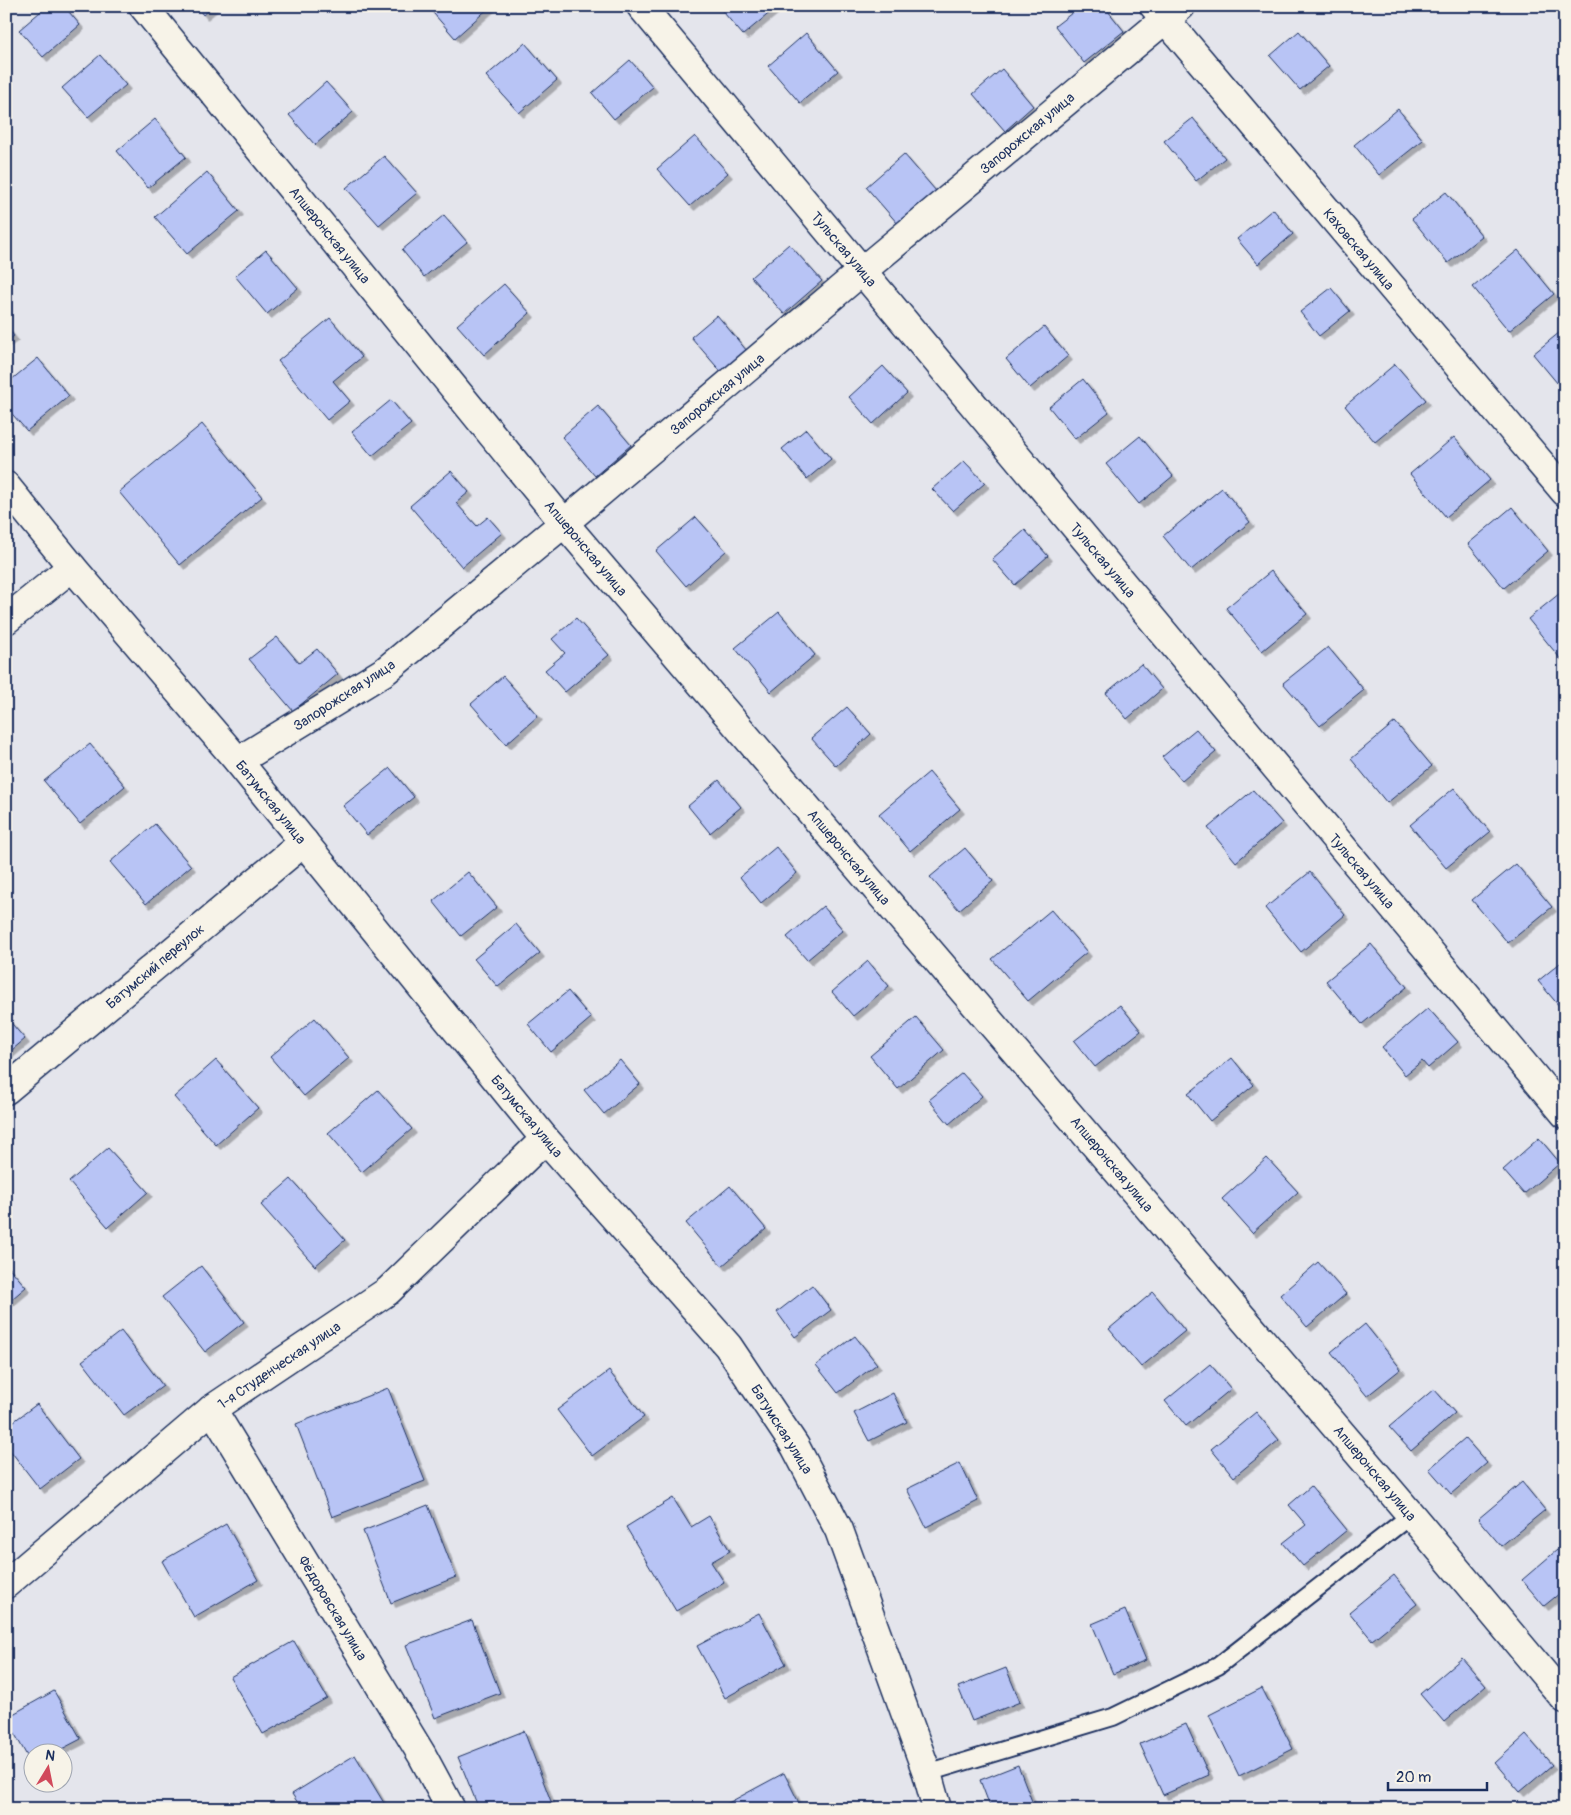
<svg xmlns="http://www.w3.org/2000/svg" width="1571" height="1815" viewBox="0 0 1571 1815" font-family="Pangolin,sans-serif">
<style>
.building{fill:#b8c4f5;stroke:#1b2f5e;filter:url(#shadow)}
.lines{fill:none;stroke-linecap:round;stroke-linejoin:round}
.lane-casing{stroke:#1b2f5e;stroke-width:20}
.street-casing{stroke:#1b2f5e;stroke-width:31}
.lane{stroke:#f7f3e8;stroke-width:16}
.street{stroke:#f7f3e8;stroke-width:28}
.labels{text-anchor:middle;stroke-width:4;stroke-linejoin:round;paint-order:stroke}
.street-label{font-size:14px;fill:#1b2f5e;stroke:#f7f3e8}
</style>
<defs>
<filter id="shadow"><feDropShadow dx="4.5" dy="4.5" stdDeviation="0" flood-color="#0004"/></filter>
</defs>
<rect width="100%" height="100%" fill="#e4e5ec"/>
<filter id="ink" filterUnits="userSpaceOnUse"><feTurbulence type="fractalNoise" baseFrequency=".02" numOctaves="2"/><feDisplacementMap in="SourceGraphic" scale="10" xChannelSelector="R" yChannelSelector="G"/><feConvolveMatrix kernelMatrix="1 2 1 2 8 2 1 2 1" color-interpolation-filters="sRGB"/></filter>
<g filter="url(#ink)">
<g class="building">
<polygon points="47,6 64,6 80,25 43,57 19,30"/>
<polygon points="196,6 214,6 203,15"/>
<polygon points="427,6 491,6 455,38"/>
<polygon points="718,6 778,6 743,35"/>
<polygon points="1081,6 1104,6 1124,31 1084,63 1055,26"/>
<polygon points="1556,6 1565,6 1565,16 1564,17"/>
<polygon points="1299,31 1329,66 1300,90 1270,56"/>
<polygon points="806,33 838,71 800,103 768,66"/>
<polygon points="525,43 557,80 519,113 486,76"/>
<polygon points="100,55 126,85 88,117 62,88"/>
<polygon points="630,60 653,87 614,119 592,93"/>
<polygon points="1002,69 1033,106 1005,131 973,94"/>
<polygon points="326,82 353,112 315,145 289,115"/>
<polygon points="1398,109 1423,140 1379,175 1354,145"/>
<polygon points="1193,118 1225,158 1196,181 1164,141"/>
<polygon points="155,119 186,157 148,188 117,151"/>
<polygon points="695,136 728,173 690,206 657,169"/>
<polygon points="904,154 936,191 898,224 866,187"/>
<polygon points="384,156 417,193 379,225 346,188"/>
<polygon points="207,172 239,211 187,254 155,217"/>
<polygon points="1446,192 1482,236 1448,263 1412,219"/>
<polygon points="1273,209 1293,234 1258,264 1237,239"/>
<polygon points="444,215 467,242 424,277 402,250"/>
<polygon points="789,244 822,281 784,314 751,277"/>
<polygon points="266,250 298,288 267,314 235,276"/>
<polygon points="1518,250 1554,294 1509,331 1473,287"/>
<polygon points="504,284 530,313 484,355 457,325"/>
<polygon points="1331,288 1350,311 1319,336 1300,312"/>
<polygon points="717,315 747,351 722,373 691,337"/>
<polygon points="330,318 362,357 333,381 350,401 327,420 278,361"/>
<polygon points="6,326 14,336 6,342"/>
<polygon points="1044,327 1068,356 1030,388 1006,359"/>
<polygon points="1565,328 1565,389 1563,390 1533,354"/>
<polygon points="38,358 69,396 27,431 6,407 6,384"/>
<polygon points="1395,364 1426,400 1375,442 1345,406"/>
<polygon points="883,366 907,393 873,424 849,397"/>
<polygon points="1083,379 1109,412 1075,439 1049,407"/>
<polygon points="391,400 411,424 372,456 352,432"/>
<polygon points="598,406 631,445 595,476 562,437"/>
<polygon points="202,424 262,497 180,565 119,492"/>
<polygon points="806,429 831,459 807,479 782,449"/>
<polygon points="1140,436 1173,476 1139,504 1106,464"/>
<polygon points="1454,437 1490,480 1446,517 1410,474"/>
<polygon points="964,461 985,483 953,511 932,489"/>
<polygon points="451,471 469,492 456,503 477,526 488,517 502,533 462,567 410,506"/>
<polygon points="1222,488 1250,522 1191,570 1163,536"/>
<polygon points="1512,507 1548,551 1504,588 1468,544"/>
<polygon points="696,517 726,551 686,586 656,551"/>
<polygon points="1025,530 1048,556 1015,585 992,559"/>
<polygon points="1271,571 1307,614 1262,651 1226,608"/>
<polygon points="1565,589 1565,662 1564,663 1528,619"/>
<polygon points="779,612 815,655 771,692 735,648"/>
<polygon points="576,618 609,655 565,692 545,670 565,653 552,639"/>
<polygon points="277,637 299,663 317,649 338,674 293,711 249,659"/>
<polygon points="1328,647 1364,690 1320,726 1283,683"/>
<polygon points="1141,664 1162,689 1127,719 1106,693"/>
<polygon points="503,676 538,716 506,744 471,704"/>
<polygon points="847,707 871,734 836,766 811,738"/>
<polygon points="1395,722 1432,766 1387,803 1351,759"/>
<polygon points="1196,729 1216,752 1182,781 1162,757"/>
<polygon points="90,744 125,786 80,824 44,781"/>
<polygon points="390,768 414,797 367,835 343,806"/>
<polygon points="929,772 960,809 910,851 879,814"/>
<polygon points="719,780 741,807 710,833 688,806"/>
<polygon points="1454,788 1490,832 1446,868 1410,825"/>
<polygon points="1253,790 1282,823 1236,862 1208,828"/>
<polygon points="155,824 191,866 146,904 110,862"/>
<polygon points="776,847 797,873 761,903 740,877"/>
<polygon points="965,848 993,881 959,910 930,877"/>
<polygon points="1516,864 1552,907 1508,943 1472,900"/>
<polygon points="468,872 497,907 461,936 433,901"/>
<polygon points="1310,872 1345,915 1301,952 1265,908"/>
<polygon points="823,906 843,930 807,960 787,937"/>
<polygon points="1051,910 1087,952 1028,1001 992,959"/>
<polygon points="516,924 540,953 498,987 474,959"/>
<polygon points="1371,944 1407,987 1362,1024 1326,981"/>
<polygon points="1565,959 1565,1013 1538,981"/>
<polygon points="868,961 889,986 853,1016 832,992"/>
<polygon points="568,991 591,1018 551,1052 528,1024"/>
<polygon points="1120,1005 1141,1031 1095,1067 1074,1041"/>
<polygon points="1428,1008 1458,1042 1428,1068 1422,1061 1405,1075 1382,1047"/>
<polygon points="6,1017 25,1039 6,1055"/>
<polygon points="916,1017 944,1050 898,1089 870,1056"/>
<polygon points="315,1018 349,1058 304,1096 270,1057"/>
<polygon points="1232,1058 1254,1085 1210,1121 1188,1094"/>
<polygon points="216,1060 258,1108 216,1145 174,1097"/>
<polygon points="620,1060 640,1084 604,1114 584,1090"/>
<polygon points="962,1073 982,1096 949,1124 929,1100"/>
<polygon points="378,1090 412,1129 362,1172 328,1133"/>
<polygon points="1539,1138 1560,1163 1524,1194 1503,1170"/>
<polygon points="108,1148 148,1192 108,1227 69,1182"/>
<polygon points="1267,1158 1298,1192 1252,1233 1222,1199"/>
<polygon points="291,1179 345,1240 315,1266 261,1205"/>
<polygon points="730,1186 766,1229 722,1266 686,1223"/>
<polygon points="1318,1262 1346,1294 1307,1327 1280,1295"/>
<polygon points="6,1264 26,1287 6,1304"/>
<polygon points="201,1266 244,1322 205,1352 162,1297"/>
<polygon points="812,1285 831,1310 795,1337 777,1312"/>
<polygon points="1153,1292 1185,1331 1141,1367 1109,1329"/>
<polygon points="1365,1324 1401,1369 1367,1396 1331,1352"/>
<polygon points="121,1331 163,1386 124,1415 82,1361"/>
<polygon points="855,1336 877,1364 838,1393 816,1365"/>
<polygon points="1210,1364 1231,1389 1186,1426 1165,1401"/>
<polygon points="609,1371 644,1417 592,1456 557,1410"/>
<polygon points="388,1388 425,1481 332,1517 296,1424"/>
<polygon points="1434,1389 1455,1413 1411,1451 1389,1427"/>
<polygon points="893,1393 907,1422 869,1441 854,1413"/>
<polygon points="37,1404 79,1459 40,1489 6,1445 6,1427"/>
<polygon points="1256,1412 1279,1440 1234,1477 1211,1449"/>
<polygon points="1465,1438 1487,1463 1451,1494 1429,1469"/>
<polygon points="960,1463 978,1501 926,1527 907,1489"/>
<polygon points="1522,1482 1545,1510 1501,1546 1478,1519"/>
<polygon points="1311,1486 1347,1530 1303,1566 1283,1543 1306,1525 1289,1505"/>
<polygon points="673,1498 691,1527 709,1516 730,1551 711,1562 724,1582 676,1611 626,1527"/>
<polygon points="428,1505 456,1577 391,1603 363,1531"/>
<polygon points="226,1524 258,1580 194,1617 162,1561"/>
<polygon points="1557,1550 1565,1560 1565,1589 1544,1606 1522,1580"/>
<polygon points="1394,1575 1417,1604 1372,1640 1349,1612"/>
<polygon points="1125,1610 1146,1660 1113,1674 1092,1624"/>
<polygon points="759,1613 786,1664 725,1698 697,1646"/>
<polygon points="472,1620 500,1693 435,1718 406,1645"/>
<polygon points="294,1641 327,1698 263,1734 230,1677"/>
<polygon points="1462,1658 1486,1686 1444,1722 1420,1694"/>
<polygon points="1006,1668 1020,1702 972,1721 958,1687"/>
<polygon points="1262,1688 1293,1749 1239,1776 1209,1715"/>
<polygon points="54,1691 81,1739 56,1752 32,1752 32,1765 6,1718"/>
<polygon points="1186,1724 1209,1775 1163,1795 1140,1744"/>
<polygon points="524,1731 552,1804 541,1809 479,1809 458,1757"/>
<polygon points="1526,1735 1552,1765 1520,1792 1495,1763"/>
<polygon points="355,1755 387,1808 302,1809 292,1794"/>
<polygon points="1018,1765 1035,1809 991,1809 980,1780"/>
<polygon points="784,1773 802,1809 719,1809 719,1808"/>
</g>
<g class="lines">
<defs>
<polyline id="lane" points="927,1773 1113,1717 1218,1666 1411,1515"/>
<g id="street">
<polyline points="143,6 564,523 1411,1515 1565,1699"/>
<polyline points="641,6 1565,1114"/>
<polyline points="1154,6 1565,492"/>
<polyline points="6,486 72,567 238,761 545,1139 728,1346 795,1446 839,1530 927,1773 937,1809"/>
<polyline points="6,620 72,567"/>
<polyline points="238,761 385,671 564,523 862,271 1181,6"/>
<polyline points="6,1090 304,842"/>
<polyline points="212,1409 422,1755 451,1809"/>
<polyline points="6,1584 212,1409 388,1291 545,1139"/>
</g>
</defs>
<use href="#lane" class="lane-casing"/>
<use href="#street" class="street-casing"/>
<use href="#lane" class="lane"/>
<use href="#street" class="street"/>
</g>
</g>
<g class="labels">
<g class="street-label">
<text transform="translate(1027 133) rotate(-40)" y="5">Запорожская улица</text>
<text transform="translate(330 235) rotate(51)" y="5">Апшеронская улица</text>
<text transform="translate(844 249) rotate(50)" y="5">Тульская улица</text>
<text transform="translate(1359 249) rotate(50)" y="5">Каховская улица</text>
<text transform="translate(717 394) rotate(-40)" y="5">Запорожская улица</text>
<text transform="translate(586 548) rotate(50)" y="5">Апшеронская улица</text>
<text transform="translate(1103 560) rotate(50)" y="5">Тульская улица</text>
<text transform="translate(344 695) rotate(-33)" y="5">Запорожская улица</text>
<text transform="translate(271 802) rotate(51)" y="5">Батумская улица</text>
<text transform="translate(849 857) rotate(50)" y="5">Апшеронская улица</text>
<text transform="translate(1362 871) rotate(50)" y="5">Тульская улица</text>
<text transform="translate(155 966) rotate(-40)" y="5">Батумский переулок</text>
<text transform="translate(527 1116) rotate(50)" y="5">Батумская улица</text>
<text transform="translate(1112 1164) rotate(50)" y="5">Апшеронская улица</text>
<text transform="translate(279 1365) rotate(-34)" y="5">1-я Студенческая улица</text>
<text transform="translate(782 1429) rotate(58)" y="5">Батумская улица</text>
<text transform="translate(1375 1473) rotate(50)" y="5">Апшеронская улица</text>
<text transform="translate(333 1608) rotate(59)" y="5">Фёдоровская улица</text>
</g>
</g>
<rect width="1571" height="1815" fill="none" stroke="#f7f3e8" stroke-width="25"/>
<rect x="12" y="12" width="1546" height="1790" fill="none" stroke="#1b2f5e" stroke-width="2" filter="url(#ink)"/>
<g transform="translate(48 1768) rotate(10)"><circle r="24" fill="#f7f3e8" stroke="#9fa5b1"/>
<path d="M0-4L9 19L0 12L-9 19Z" fill="#d1495b"/>
<text y="-8" font-size="14" font-weight="bold" text-anchor="middle" fill="#1b2f5e">N</text>
</g>
<path d="M1388 1782v8h99v-8" fill="none" stroke="#1b2f5e" stroke-width="2.5"/>
<text x="1396" y="1782" font-size="15" fill="#1b2f5e" stroke="#f7f3e8" stroke-width="4" paint-order="stroke">20 m</text>
</svg>
